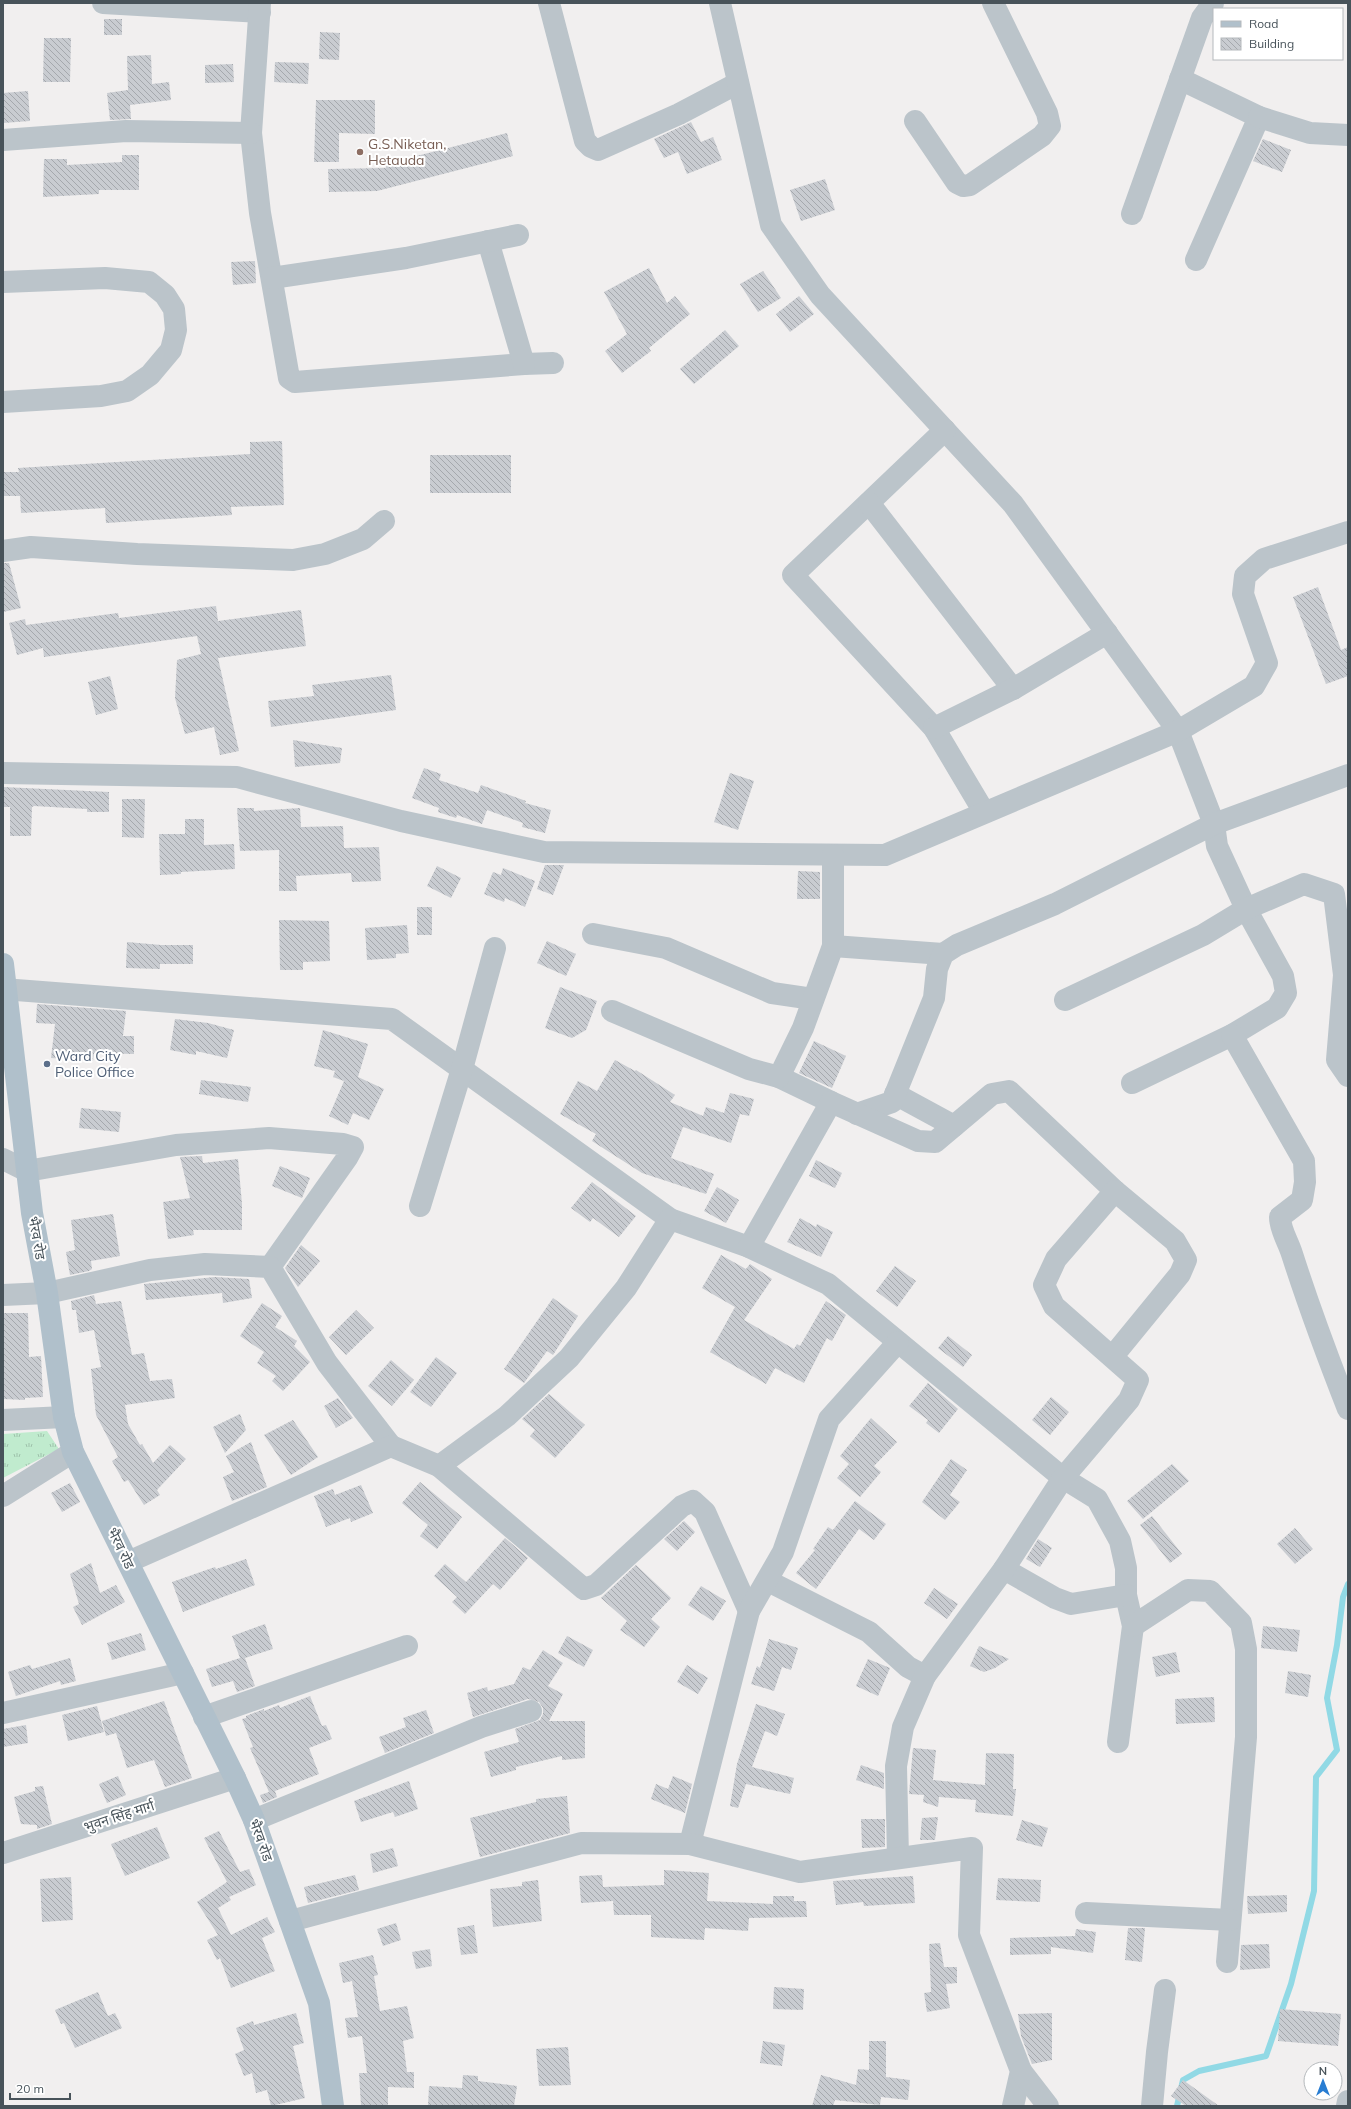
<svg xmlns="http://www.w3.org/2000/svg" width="1351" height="2109" viewBox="0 0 1351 2109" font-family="Mulish,'Noto Sans Devanagari',sans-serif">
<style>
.grass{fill:url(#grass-tufts)}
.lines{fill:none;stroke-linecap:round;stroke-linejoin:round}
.stream{stroke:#91d9e5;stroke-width:6}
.building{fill:url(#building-back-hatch)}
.minor{stroke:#bbc4ca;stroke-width:22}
.major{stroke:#b0c0cb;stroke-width:22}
.education-dot{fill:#8d6e63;stroke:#fff;stroke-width:1.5}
.service-dot{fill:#5c6f8a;stroke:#fff;stroke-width:1.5}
.labels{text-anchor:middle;stroke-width:4;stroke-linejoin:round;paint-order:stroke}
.education-label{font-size:14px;fill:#785e54;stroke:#fff;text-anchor:start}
.service-label{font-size:14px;fill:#4e5e75;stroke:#fff;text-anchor:start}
.street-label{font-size:14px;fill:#48535a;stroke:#fff}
</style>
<defs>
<pattern id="grass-tufts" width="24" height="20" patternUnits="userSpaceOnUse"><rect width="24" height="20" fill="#c0ebce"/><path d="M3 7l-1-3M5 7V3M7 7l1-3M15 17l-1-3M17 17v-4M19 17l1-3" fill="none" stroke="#9ec1aa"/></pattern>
<pattern id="building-back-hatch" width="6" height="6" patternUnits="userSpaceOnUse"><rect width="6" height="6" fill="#c9ccd1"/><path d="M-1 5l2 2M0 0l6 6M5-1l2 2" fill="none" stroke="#a5a8ad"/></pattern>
</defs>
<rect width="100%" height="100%" fill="#f1efef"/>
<polygon class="grass" points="47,1431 59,1449 3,1478 3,1434"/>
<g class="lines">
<polyline class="stream" points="1177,2106 1183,2080 1199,2071 1266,2056 1291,1984 1314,1891 1316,1777 1337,1750 1327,1698 1337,1645 1343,1597 1348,1584"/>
</g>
<g class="building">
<rect x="104" y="19" width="18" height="16"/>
<polygon points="320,32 340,33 339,60 319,59"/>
<polygon points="44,38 71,38 70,82 43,82"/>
<polygon points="151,55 152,84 169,82 171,100 130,105 131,119 110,120 107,93 128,90 127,56"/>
<polygon points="275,62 309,63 308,84 274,82"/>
<polygon points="233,64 234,82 205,83 205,65"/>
<polygon points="28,91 30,121 3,123 3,93"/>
<polygon points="316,100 375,100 375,134 339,133 339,162 314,162"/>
<polygon points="691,122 701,142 713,137 722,160 687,174 678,152 664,158 654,139"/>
<polygon points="507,133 513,156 377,191 329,192 328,169 386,168 385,164"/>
<polygon points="1263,139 1291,150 1282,172 1253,161"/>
<polygon points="122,155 139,155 139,190 99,190 99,194 43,197 44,159 67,159 67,165 122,162"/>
<polygon points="825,179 835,210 801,221 790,190"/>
<polygon points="255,261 256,283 233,285 231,262"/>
<polygon points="649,268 667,303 675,296 690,314 649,348 651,351 622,373 605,351 627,334 604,292"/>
<polygon points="763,271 781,298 758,312 740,284"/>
<polygon points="799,296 814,314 790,332 776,314"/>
<polygon points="725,330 739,346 694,384 680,369"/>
<polygon points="282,441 284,505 231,507 232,515 106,523 105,508 21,513 20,496 3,496 3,472 19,472 18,468 250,454 250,442"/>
<rect x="430" y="455" width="81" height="38"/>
<polygon points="3,563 9,563 21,608 3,612"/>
<polygon points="1318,587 1341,650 1348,647 1348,676 1326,684 1293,597"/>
<polygon points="216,606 218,621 301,610 306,646 218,658 239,751 220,755 214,727 185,734 175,698 177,660 201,654 197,636 44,657 43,648 17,655 9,623 25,619 26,625 118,613 119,618"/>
<polygon points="391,675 396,710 271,727 268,701 314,696 312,685"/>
<polygon points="110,676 118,709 96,715 88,682"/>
<polygon points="293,740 342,748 340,763 295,767"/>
<polygon points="424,768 441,774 439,780 478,793 481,785 526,801 525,803 551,810 545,833 522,827 523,823 487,810 482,824 457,815 456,818 438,812 439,808 412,798"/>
<polygon points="730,773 754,781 738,830 714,822"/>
<polygon points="3,787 109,792 109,812 87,812 87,809 34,806 32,807 31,836 10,836 10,807 3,807"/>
<polygon points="122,799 145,799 144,838 122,837"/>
<polygon points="237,808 254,808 254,811 300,808 301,827 343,826 344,848 379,847 381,881 352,882 351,873 296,876 297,891 279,891 279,850 240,851"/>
<polygon points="185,819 204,819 204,845 234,844 235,869 181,872 181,874 160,875 159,834 185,834"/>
<polygon points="545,865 564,865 553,895 537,889"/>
<polygon points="437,866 461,878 451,898 427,886"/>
<polygon points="503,868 535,881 525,907 505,898 504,902 484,894 493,872 501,875"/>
<polygon points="798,871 820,872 820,899 797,899"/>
<rect x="417" y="907" width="15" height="28"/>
<polygon points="279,920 329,921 330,961 303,962 303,970 280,970"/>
<polygon points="407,925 409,953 396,954 396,958 367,960 365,928"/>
<polygon points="547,941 576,954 566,976 537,963"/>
<polygon points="127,942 161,945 193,945 193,964 160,964 160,969 126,968"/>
<polygon points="560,987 597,1001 586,1030 572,1038 545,1028"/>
<polygon points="37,1004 126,1011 123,1036 134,1036 134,1054 94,1053 93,1061 51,1058 55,1024 36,1023"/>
<polygon points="175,1019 208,1023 234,1030 227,1058 196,1051 196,1055 170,1050"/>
<polygon points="323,1030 368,1044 358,1077 384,1089 369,1120 353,1113 348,1125 329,1116 344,1081 333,1077 335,1071 314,1066"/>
<polygon points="814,1041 846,1056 832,1088 799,1073"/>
<polygon points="615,1060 635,1071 636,1070 675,1095 670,1102 703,1116 706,1107 724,1113 730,1093 754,1099 749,1116 740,1114 731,1143 683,1127 671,1158 714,1174 706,1194 642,1173 592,1141 596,1134 560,1114 578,1081 597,1091"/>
<polygon points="201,1080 251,1087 248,1102 199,1094"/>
<polygon points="81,1108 121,1112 119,1132 79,1128"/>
<polygon points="202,1156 203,1163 238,1159 242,1204 242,1230 193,1230 194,1235 168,1239 163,1202 190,1198 180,1157"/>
<polygon points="816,1160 842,1173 835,1188 809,1176"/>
<polygon points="280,1166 310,1178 302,1198 272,1186"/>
<polygon points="592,1182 636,1216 619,1237 593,1218 590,1222 571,1208"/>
<polygon points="717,1187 739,1200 726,1223 704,1211"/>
<polygon points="113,1214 120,1256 91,1261 92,1269 89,1271 70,1275 66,1252 75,1250 71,1220"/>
<polygon points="800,1218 816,1227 817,1224 833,1232 821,1257 787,1242"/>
<polygon points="301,1245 320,1261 298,1287 285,1268"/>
<polygon points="721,1255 746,1269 750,1264 772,1279 744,1320 794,1349 797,1344 800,1346 826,1301 846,1315 832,1341 827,1338 804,1383 775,1368 766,1384 710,1352 735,1307 702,1288"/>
<polygon points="895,1266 916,1281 897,1307 876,1291"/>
<polygon points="215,1277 249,1279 252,1298 223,1303 222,1293 146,1300 144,1284"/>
<polygon points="94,1295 96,1304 121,1301 132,1355 144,1353 150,1381 172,1379 175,1398 125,1405 128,1424 140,1445 142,1444 153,1463 170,1445 186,1459 157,1490 160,1495 144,1505 128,1480 124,1482 112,1461 118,1457 96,1415 91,1369 101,1367 94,1330 79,1333 76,1310 72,1310 71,1301"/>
<polygon points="553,1298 578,1316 553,1355 547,1351 524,1383 504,1369"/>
<polygon points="262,1303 282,1316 275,1327 297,1341 294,1346 310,1362 283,1391 272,1381 276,1376 257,1363 264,1352 240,1336"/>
<polygon points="356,1310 374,1328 346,1355 329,1337"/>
<polygon points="3,1313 28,1313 29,1357 41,1356 43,1397 25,1398 25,1400 3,1399"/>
<polygon points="948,1336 972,1355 963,1367 938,1348"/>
<polygon points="436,1357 457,1373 431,1407 410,1392"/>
<polygon points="391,1360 414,1380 392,1406 368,1386"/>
<polygon points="928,1383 958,1409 939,1433 926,1423 928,1420 909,1406"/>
<polygon points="549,1394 585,1425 555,1458 530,1436 535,1430 522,1419"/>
<polygon points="1051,1397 1069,1412 1050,1435 1032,1420"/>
<polygon points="338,1398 353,1418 336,1428 324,1406"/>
<polygon points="240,1414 246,1430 225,1453 213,1427"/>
<polygon points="871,1418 897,1442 874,1466 881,1472 860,1497 837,1478 849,1464 840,1456"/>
<polygon points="293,1420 318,1457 291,1475 264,1435"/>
<polygon points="251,1442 267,1487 232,1501 223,1477 234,1472 226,1456"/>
<polygon points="951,1459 967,1470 950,1495 960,1502 945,1520 922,1502"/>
<polygon points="1172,1464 1189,1481 1143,1519 1127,1501"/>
<polygon points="420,1482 462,1517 437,1549 420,1536 428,1525 402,1503"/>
<polygon points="70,1483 80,1502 62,1512 51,1493"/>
<polygon points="361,1485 373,1513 351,1522 350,1518 326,1527 314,1496 333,1489 335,1495"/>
<polygon points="855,1501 886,1524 874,1540 859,1529 816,1589 796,1573 815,1550 813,1549 828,1527 833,1530"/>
<polygon points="1152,1516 1182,1554 1170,1563 1140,1525"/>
<polygon points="684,1521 695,1532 677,1551 664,1539"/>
<polygon points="1295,1528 1313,1549 1295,1564 1277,1544"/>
<polygon points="505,1538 528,1558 500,1590 493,1584 465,1614 452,1602 457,1597 434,1576 445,1564 466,1582"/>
<polygon points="1038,1539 1052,1548 1040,1567 1026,1559"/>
<polygon points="246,1559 255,1585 183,1612 172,1582 215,1567 216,1569"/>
<polygon points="91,1563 100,1593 116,1585 125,1602 82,1625 73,1607 79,1604 70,1574"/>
<polygon points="636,1565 671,1598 651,1619 660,1627 644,1647 620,1630 627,1621 601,1598"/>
<polygon points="701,1586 726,1601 713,1621 688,1605"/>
<polygon points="934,1588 958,1604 947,1619 924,1603"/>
<polygon points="265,1624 273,1649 245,1658 255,1686 237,1692 233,1681 212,1687 206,1669 240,1658 232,1636"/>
<polygon points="1263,1626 1300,1630 1297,1652 1261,1648"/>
<polygon points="141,1633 146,1650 112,1660 107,1643"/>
<polygon points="567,1636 593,1650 584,1667 558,1653"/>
<polygon points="769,1639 798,1648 791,1670 782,1667 774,1691 751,1684 757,1666 760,1668"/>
<polygon points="979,1646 1009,1659 995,1668 984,1672 970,1666"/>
<polygon points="543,1650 563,1663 548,1686 563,1694 549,1721 585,1721 585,1758 562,1760 562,1756 516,1767 516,1770 491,1777 484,1752 519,1742 515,1729 540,1720 543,1714 543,1708 539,1702 528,1699 473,1717 467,1693 487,1687 488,1691 514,1684 523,1667 530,1670"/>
<polygon points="1176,1652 1180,1672 1156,1677 1152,1657"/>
<polygon points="70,1658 76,1681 61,1685 60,1681 16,1696 8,1672 30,1665 32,1669"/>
<polygon points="868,1659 890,1668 878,1696 856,1686"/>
<polygon points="687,1665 708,1678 698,1694 677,1682"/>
<polygon points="1288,1671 1311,1675 1308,1697 1285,1693"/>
<polygon points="310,1696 322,1726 326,1725 332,1739 309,1748 319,1774 275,1791 277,1797 263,1803 260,1795 269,1792 250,1748 253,1747 242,1719 246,1718 246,1716 264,1709 264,1711 279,1705 280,1708"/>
<polygon points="1214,1697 1215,1722 1176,1724 1175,1699"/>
<polygon points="164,1701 192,1778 165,1787 154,1760 127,1768 116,1733 106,1736 102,1721"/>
<polygon points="756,1704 785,1714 777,1736 765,1731 752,1767 794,1778 790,1794 746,1784 738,1808 730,1806 737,1764"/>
<polygon points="97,1706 104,1732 68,1741 62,1715"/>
<polygon points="426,1710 434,1733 385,1753 379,1737 406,1727 403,1718"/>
<polygon points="26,1725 28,1743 3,1747 3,1729"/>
<polygon points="913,1748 936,1750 933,1780 985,1785 986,1753 1014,1754 1013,1789 1016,1789 1013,1816 975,1812 976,1800 939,1797 938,1807 923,1802 924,1795 909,1794"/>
<polygon points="861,1765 884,1773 884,1789 856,1780"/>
<polygon points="118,1776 126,1795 107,1803 99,1784"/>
<polygon points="673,1776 692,1784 685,1813 651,1799 656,1784 668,1789"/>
<polygon points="409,1781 418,1809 395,1817 393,1812 361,1822 354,1801"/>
<polygon points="43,1786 52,1824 37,1829 37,1825 21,1824 14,1797 35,1791 35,1787"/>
<polygon points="567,1796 570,1833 480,1857 470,1818 536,1802 536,1799"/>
<polygon points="938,1817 935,1840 920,1840 922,1818"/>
<polygon points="861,1819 885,1819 885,1847 862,1848"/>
<polygon points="1022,1820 1048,1828 1042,1847 1016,1840"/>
<polygon points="157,1827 170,1858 125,1876 111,1844"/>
<polygon points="219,1831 240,1872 249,1869 256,1885 229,1897 231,1900 218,1908 231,1935 267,1917 275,1932 262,1938 275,1971 231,1988 220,1958 217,1960 207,1940 218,1935 197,1902 227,1882 204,1838"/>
<polygon points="393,1848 398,1866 373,1873 370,1854"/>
<polygon points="664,1870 709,1873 707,1901 773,1904 773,1896 794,1896 794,1901 806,1901 807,1917 749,1918 748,1931 705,1928 704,1940 651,1937 651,1915 614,1915 613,1901 581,1903 579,1876 602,1875 603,1887 664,1885"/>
<polygon points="355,1875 359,1890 308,1903 304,1887"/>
<polygon points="913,1876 915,1903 864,1906 863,1902 836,1905 833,1881"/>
<polygon points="71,1877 73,1920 42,1922 40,1879"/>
<polygon points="998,1878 1041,1880 1040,1902 996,1900"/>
<polygon points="538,1880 542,1921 493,1927 490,1889 522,1886 522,1882"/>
<polygon points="1287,1895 1287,1912 1248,1914 1247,1896"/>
<polygon points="396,1923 401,1940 383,1946 377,1929"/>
<polygon points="474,1925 478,1953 461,1955 457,1928"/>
<polygon points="1128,1928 1145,1928 1142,1962 1125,1960"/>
<polygon points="1076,1929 1096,1932 1093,1953 1051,1947 1051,1954 1010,1955 1010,1938 1075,1936"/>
<polygon points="940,1943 944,1967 957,1967 957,1983 946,1984 950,2008 927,2012 924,1993 931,1992 929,1944"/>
<polygon points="1269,1944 1270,1968 1240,1970 1241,1945"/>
<polygon points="430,1949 432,1966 416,1969 412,1952"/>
<polygon points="373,1955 378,1975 374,1976 380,2011 407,2006 414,2038 403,2041 407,2072 414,2072 414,2088 388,2087 388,2105 361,2106 359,2073 367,2073 362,2036 348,2038 345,2018 358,2017 352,1981 343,1983 339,1963"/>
<polygon points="774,1987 804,1989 803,2010 773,2009"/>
<polygon points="98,1992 108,2016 115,2013 122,2028 75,2048 64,2023 61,2024 55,2010"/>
<polygon points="1280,2009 1341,2014 1338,2046 1278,2041"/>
<polygon points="296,2013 304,2043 293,2046 305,2098 271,2106 267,2090 256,2093 252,2073 244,2076 235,2054 244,2050 236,2028 253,2021 254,2025"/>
<polygon points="1052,2013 1052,2060 1032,2064 1021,2036 1018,2014"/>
<polygon points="763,2041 785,2045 782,2066 760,2063"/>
<polygon points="869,2041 886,2041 886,2077 910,2080 908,2100 881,2097 880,2105 835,2100 833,2106 812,2106 821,2075 856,2085 858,2069 869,2070"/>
<polygon points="568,2047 571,2085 539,2086 536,2049"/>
<polygon points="463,2075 478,2076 478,2081 517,2086 514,2106 428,2106 429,2086 462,2088"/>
<polygon points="1183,2080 1219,2106 1186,2106 1171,2096"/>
</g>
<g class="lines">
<g class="minor">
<polyline points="103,3 260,12"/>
<polyline points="260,3 251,133 260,213 289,378 295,382 524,364 553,363"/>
<polyline points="549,3 585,141 591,147 598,150 679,114 738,83"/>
<polyline points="720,3 771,225 820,295 1013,504 1178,731 1214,824 1217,846 1246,909 1283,976 1286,993 1277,1008 1232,1035 1132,1083"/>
<polyline points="1180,79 1259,117 1196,260"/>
<polyline points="1259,117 1310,133 1348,135"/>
<polyline points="915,121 957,183 963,186 970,185 1042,136 1050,126 1047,113 993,3"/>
<polyline points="3,140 126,131 251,133"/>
<polyline points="1132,214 1202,18 1213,3"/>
<polyline points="488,241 524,364"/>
<polyline points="272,278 406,258 518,235"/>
<polyline points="3,282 105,278 149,282 165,295 174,309 176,330 171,350 150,375 127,391 101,396 3,402"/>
<polyline points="945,430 793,575 934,728 984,812"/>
<polyline points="869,503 1013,689"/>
<polyline points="3,551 31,547 137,554 293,560 325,554 363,539 384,521"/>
<polyline points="934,728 1013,689 1107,633"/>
<polyline points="3,773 237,777 401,821 544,852 885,855 1178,731 1254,686 1267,663 1243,594 1245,576 1264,559 1348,532"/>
<polyline points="593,934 666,948 772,993 813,999"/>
<polyline points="833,946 943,954"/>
<polyline points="3,989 392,1019 670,1219 749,1247 828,1284 1063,1478 1097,1499 1120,1541 1126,1568 1126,1595 1133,1626 1118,1742"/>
<polyline points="1065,1000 1203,935 1246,909 1304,884 1334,894 1344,975 1337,1060 1348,1076"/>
<polyline points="612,1011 749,1069 779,1077 831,1102"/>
<path d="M1232,1035L1304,1161L1305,1182L1302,1200L1280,1217C1280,1230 1288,1241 1292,1254C1309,1307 1328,1358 1348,1409"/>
<polyline points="779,1077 803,1028 833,946 833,855"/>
<polyline points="895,1094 954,1126"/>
<polyline points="857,1114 892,1102 934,998 937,969 943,954 957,945 1055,904 1214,824 1348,775"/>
<polyline points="3,1159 27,1171 176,1145 269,1138 343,1144 353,1147 347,1158 270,1267"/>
<polyline points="420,1206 462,1069 495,948"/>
<polyline points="749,1247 831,1102 918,1141 935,1142 992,1094 1009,1091 1115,1191"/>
<polyline points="3,1295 47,1293 150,1270 205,1264 270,1267 327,1363 391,1446"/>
<polyline points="3,1420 64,1417"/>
<polyline points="439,1466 507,1416 569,1358 626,1288 670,1219"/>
<polyline points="3,1496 73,1452"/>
<polyline points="128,1562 391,1446 439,1466 584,1589 596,1585 682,1506 693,1501 705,1512 749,1611"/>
<polyline points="1004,1569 1055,1598 1071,1604 1126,1595"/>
<polyline points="768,1581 869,1632 908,1667 925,1676"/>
<polyline points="1133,1626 1188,1590 1210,1591 1241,1623 1246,1649 1246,1737 1227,1962"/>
<polyline points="3,1713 183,1673"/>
<polyline points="204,1717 407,1646"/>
<polyline points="254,1820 481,1727 531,1711"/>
<polyline points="690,1844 749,1611 783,1552 829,1419 898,1342"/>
<polyline points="3,1853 235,1778"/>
<polyline points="898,1858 896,1766 903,1727 925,1676 1004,1569 1063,1478 1129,1400 1138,1380 1054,1306 1044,1285 1056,1259 1115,1191 1175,1241 1186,1260 1180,1274 1113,1356"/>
<polyline points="1086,1913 1230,1920"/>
<polyline points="290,1921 581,1843 690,1844 800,1872 972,1848 969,1935 1021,2071 1013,2106"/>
<polyline points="1021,2071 1048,2106"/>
<polyline points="1152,2106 1157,2052 1165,1990"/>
<polyline points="1347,2106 1348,2101"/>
</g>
<polyline class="major" points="3,964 32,1213 47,1293 64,1417 73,1452 235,1778 254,1820 319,2003 333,2106"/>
</g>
<circle class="education-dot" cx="360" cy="152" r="4"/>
<circle class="service-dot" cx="47" cy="1064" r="4"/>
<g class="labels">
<g class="education-label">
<text x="368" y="149">G.S.Niketan,<tspan x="368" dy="16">Hetauda</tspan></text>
</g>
<g class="service-label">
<text x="55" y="1061">Ward City<tspan x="55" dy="16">Police Office</tspan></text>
</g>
<g class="street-label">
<text transform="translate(37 1238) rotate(80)" y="5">भैरव रोड</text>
<text transform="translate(121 1548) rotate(64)" y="5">भैरव रोड</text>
<text transform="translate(119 1816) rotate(-18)" y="5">भुवन सिंह मार्ग</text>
<text transform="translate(261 1840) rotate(70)" y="5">भैरव रोड</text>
</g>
</g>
<rect width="1351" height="2109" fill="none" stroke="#48535a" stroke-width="8"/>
<rect x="1213" y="8" width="130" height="52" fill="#ffffff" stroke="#b6babd"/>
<rect x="1221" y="21" width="20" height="6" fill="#b0c0cb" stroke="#b6babd"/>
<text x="1249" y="28" font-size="12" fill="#48535a">Road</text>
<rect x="1221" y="38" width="20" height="12" fill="url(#building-back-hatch)" stroke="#b6babd"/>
<text x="1249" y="48" font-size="12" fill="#48535a">Building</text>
<g transform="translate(1323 2081)"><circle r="19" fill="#ffffff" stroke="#b6babd"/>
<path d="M0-3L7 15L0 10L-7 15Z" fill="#287dd2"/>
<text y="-6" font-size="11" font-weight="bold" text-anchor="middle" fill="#48535a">N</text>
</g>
<path d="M10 2093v6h60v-6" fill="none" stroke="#48535a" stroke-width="2"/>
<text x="16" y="2093" font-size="12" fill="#48535a" stroke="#ffffff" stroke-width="3" paint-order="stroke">20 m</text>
</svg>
